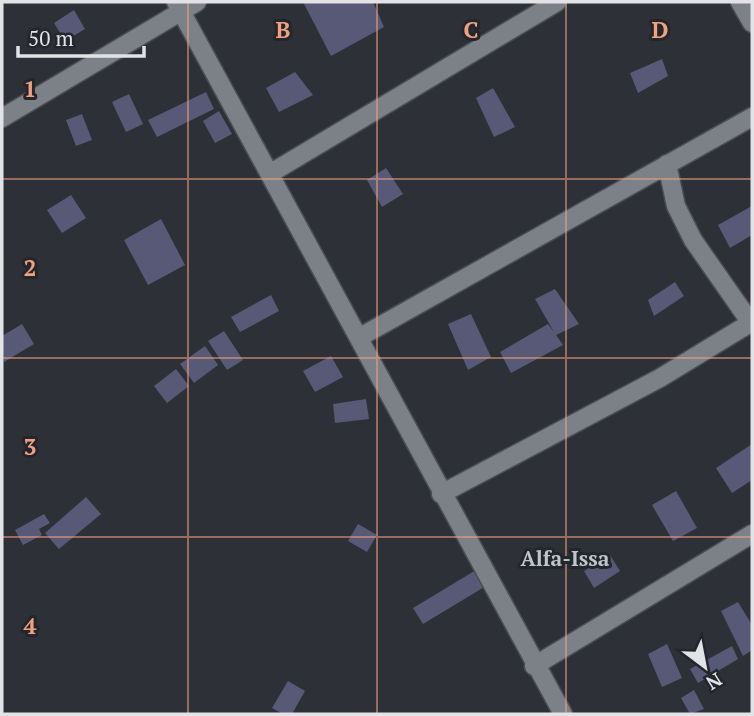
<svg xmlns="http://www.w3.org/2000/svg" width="754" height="716" viewBox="0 0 754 716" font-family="'PT Serif',serif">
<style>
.building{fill:#575977}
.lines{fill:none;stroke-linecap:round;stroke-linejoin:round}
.minor-casing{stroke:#4a4d52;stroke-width:21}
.minor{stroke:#7c8087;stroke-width:18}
.grid{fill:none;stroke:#f1a17d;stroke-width:2;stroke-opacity:0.55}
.labels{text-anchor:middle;stroke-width:6;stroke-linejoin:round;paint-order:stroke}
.quarter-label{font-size:21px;font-weight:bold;fill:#c0c4cc;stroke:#23262c}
.grid-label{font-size:23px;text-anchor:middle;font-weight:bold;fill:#f1a17d;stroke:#23262c;stroke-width:6;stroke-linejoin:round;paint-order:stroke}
</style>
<rect width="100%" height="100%" fill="#2d3036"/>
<g class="building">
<polygon points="303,2 373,2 384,27 331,56"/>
<polygon points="74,10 85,29 65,41 54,23"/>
<polygon points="662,59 668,76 638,93 630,73"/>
<polygon points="295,72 313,95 279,112 266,88"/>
<polygon points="493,88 515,127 494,137 476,98"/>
<polygon points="206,92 214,109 157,137 148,120"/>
<polygon points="129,94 143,124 126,132 112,102"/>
<polygon points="219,111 232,134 215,143 203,121"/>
<polygon points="82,114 92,140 76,146 66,120"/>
<polygon points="386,168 403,194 382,207 367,180"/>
<polygon points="71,195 86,218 62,233 47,210"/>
<polygon points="752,206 752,235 730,248 718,225"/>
<polygon points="161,219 185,265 148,285 124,240"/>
<polygon points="675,282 684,296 654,316 648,300"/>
<polygon points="555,289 579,324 556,335 563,345 511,373 500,352 548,324 554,332 535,299"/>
<polygon points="271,295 279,311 240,332 231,317"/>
<polygon points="471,314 491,357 468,370 448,324"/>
<polygon points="22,324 34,344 4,362 2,336"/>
<polygon points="224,331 243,360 227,370 208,341"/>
<polygon points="205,346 218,365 194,383 180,364"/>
<polygon points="331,356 343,377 315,392 303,371"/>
<polygon points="176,369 189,386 167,403 154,386"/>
<polygon points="366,399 369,419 335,423 333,404"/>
<polygon points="752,444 752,480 732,493 716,468"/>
<polygon points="676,491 697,528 673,541 652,505"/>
<polygon points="86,497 101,514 59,549 45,533"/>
<polygon points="44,514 50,523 39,529 42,535 23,545 15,530"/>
<polygon points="358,524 377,535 367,552 348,541"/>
<polygon points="610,555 620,571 594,588 584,571"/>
<polygon points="476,570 486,586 423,624 413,608"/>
<polygon points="738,602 752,625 752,650 743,656 721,611"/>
<polygon points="667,644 682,678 662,687 648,654"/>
<polygon points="732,646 738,659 698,683 690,669"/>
<polygon points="288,681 305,691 292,714 283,714 272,708"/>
<polygon points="694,690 704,709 690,714 681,698"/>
</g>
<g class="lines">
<defs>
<g id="minor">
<polyline points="176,2 563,714"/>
<polyline points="740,2 752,23"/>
<polyline points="2,118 197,2"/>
<polyline points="667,164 676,206 693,240 751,323"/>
<polyline points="271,173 557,2"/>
<polyline points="360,337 752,117"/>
<polyline points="441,494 660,378 752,322"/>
<polyline points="534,666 752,534"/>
</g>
</defs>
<use href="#minor" class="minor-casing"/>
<use href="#minor" class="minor"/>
</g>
<path class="grid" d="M188,2V714M377,2V714M566,2V714M2,179H752M2,358H752M2,537H752"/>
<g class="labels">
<g class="quarter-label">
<text x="565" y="566">Alfa-Issa</text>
</g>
</g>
<g class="grid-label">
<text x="283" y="38">B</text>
<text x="471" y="38">C</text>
<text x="660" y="38">D</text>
<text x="30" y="97">1</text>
<text x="30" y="276">2</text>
<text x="30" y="455">3</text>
<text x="30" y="634">4</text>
</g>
<rect width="754" height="716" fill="none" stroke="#e1e3e7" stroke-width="7"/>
<g transform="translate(705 667) rotate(148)" stroke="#23262c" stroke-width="5" paint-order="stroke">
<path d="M0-5L12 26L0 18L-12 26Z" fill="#e1e3e7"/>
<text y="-10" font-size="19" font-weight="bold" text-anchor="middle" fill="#e1e3e7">N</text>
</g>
<path d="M18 46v10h126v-10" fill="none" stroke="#e1e3e7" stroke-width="3.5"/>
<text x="28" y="46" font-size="21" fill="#e1e3e7" stroke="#23262c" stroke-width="5" paint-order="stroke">50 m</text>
</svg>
